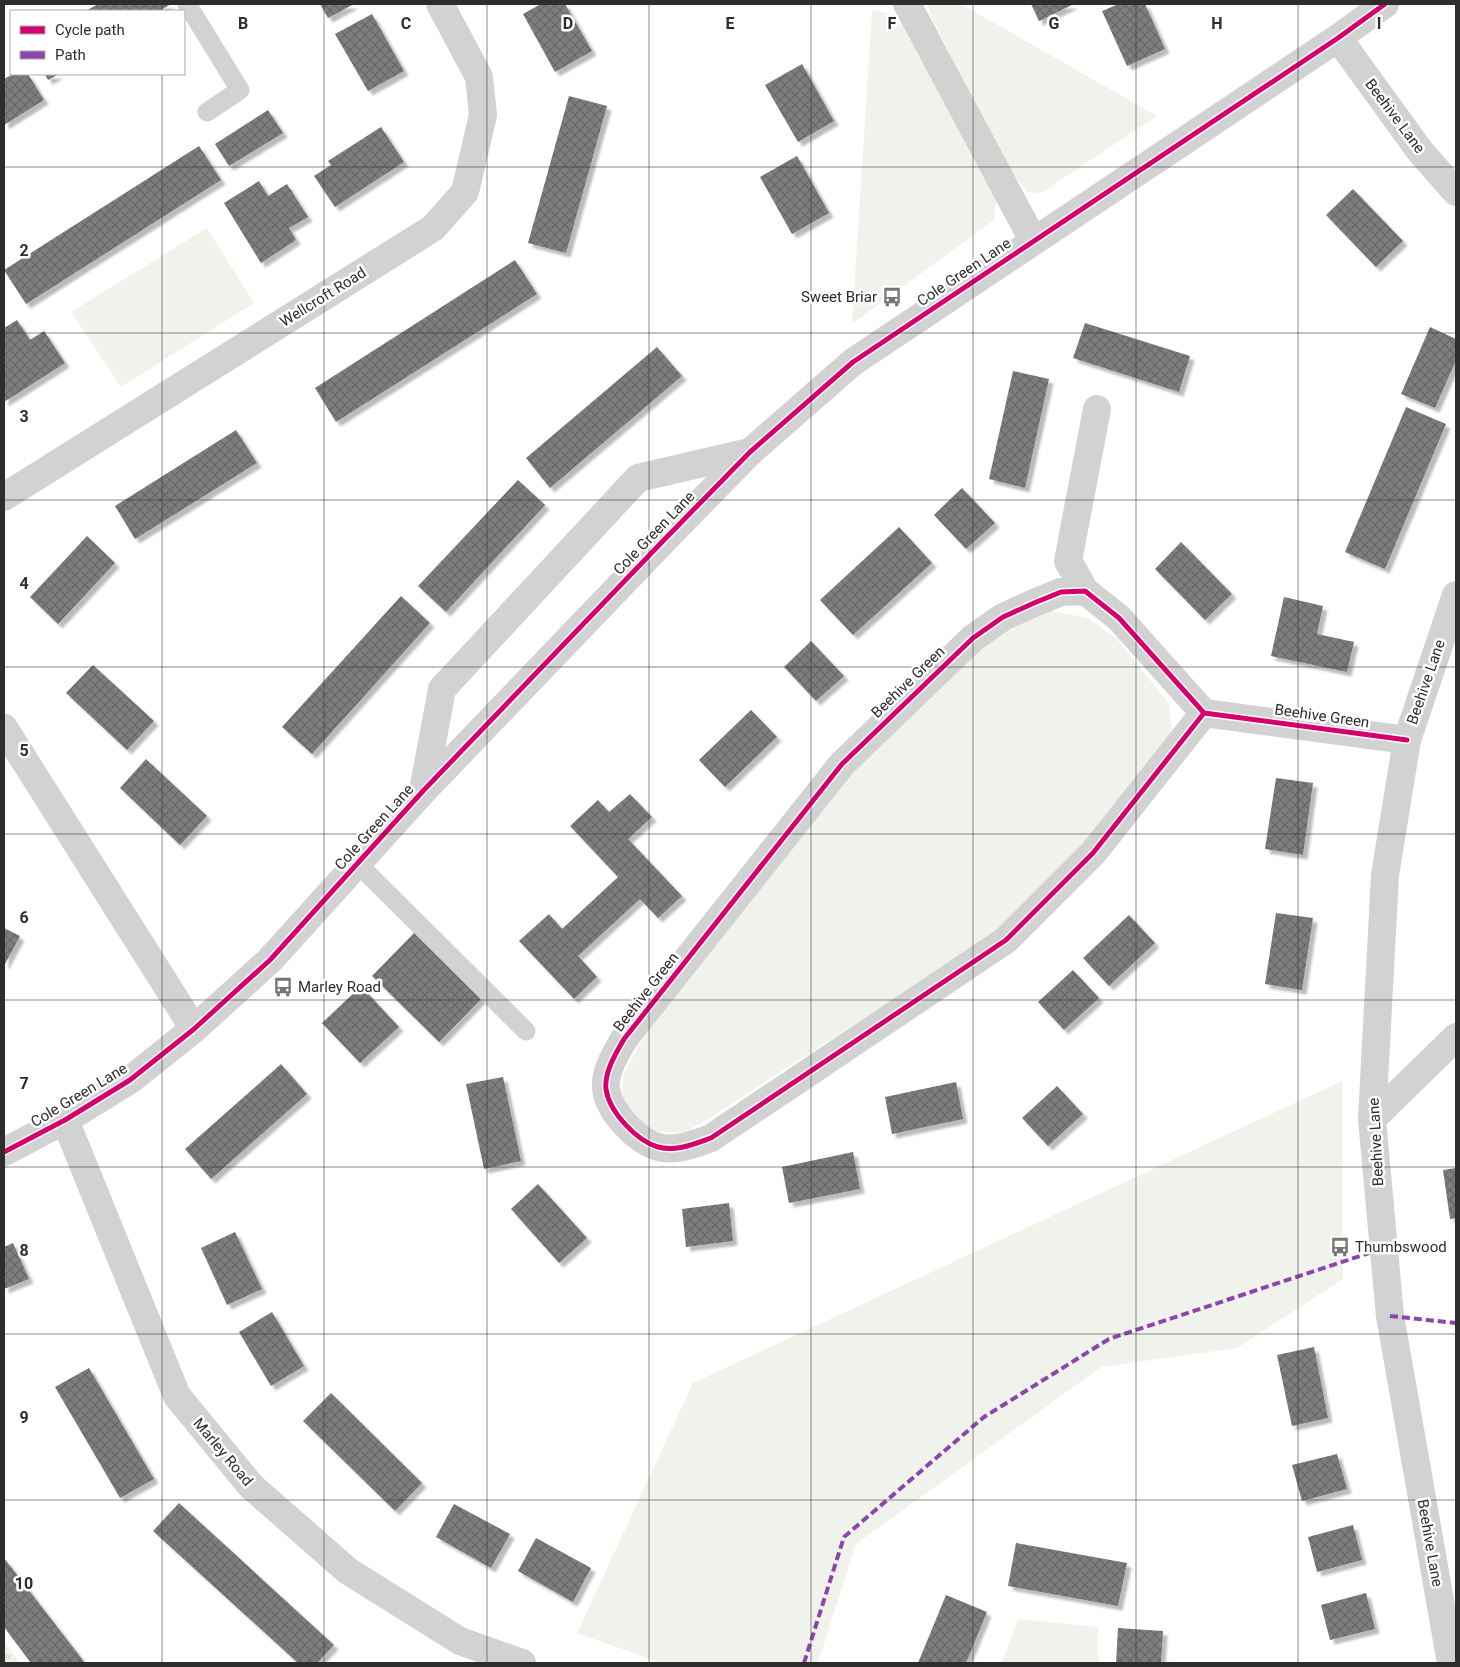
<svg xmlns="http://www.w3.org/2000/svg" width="1460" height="1667" viewBox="0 0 1460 1667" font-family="Roboto,sans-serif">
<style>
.grass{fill:#f0f3ec}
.park{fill:url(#park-tufts)}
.building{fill:url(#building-cross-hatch);filter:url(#shadow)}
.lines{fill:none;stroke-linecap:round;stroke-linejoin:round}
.service{stroke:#d2d2d2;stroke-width:19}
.minor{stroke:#d2d2d2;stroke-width:28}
.tertiary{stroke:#d2d2d2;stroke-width:28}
.quiet{stroke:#8e44ad;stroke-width:4;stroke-dasharray:8 4;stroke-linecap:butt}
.cycleway-casing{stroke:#fff;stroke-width:8}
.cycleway{stroke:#d6006c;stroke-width:5}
.grid{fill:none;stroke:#2d2d2d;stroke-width:1;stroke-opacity:0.55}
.labels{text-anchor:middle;stroke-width:5;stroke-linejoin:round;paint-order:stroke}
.street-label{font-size:15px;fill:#2d2d2d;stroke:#fff}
.poi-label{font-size:15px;fill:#2d2d2d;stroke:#fff;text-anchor:start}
.grid-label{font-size:16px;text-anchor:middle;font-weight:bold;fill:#2d2d2d;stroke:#fff;stroke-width:5;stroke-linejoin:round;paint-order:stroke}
</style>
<defs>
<pattern id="park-tufts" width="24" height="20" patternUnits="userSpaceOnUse" patternTransform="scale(1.25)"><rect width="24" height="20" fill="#f0f3ec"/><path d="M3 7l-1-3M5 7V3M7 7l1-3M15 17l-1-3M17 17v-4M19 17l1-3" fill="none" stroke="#ced1cb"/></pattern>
<pattern id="building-cross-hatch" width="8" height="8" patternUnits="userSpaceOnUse" patternTransform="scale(1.25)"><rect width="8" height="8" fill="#7e7e7e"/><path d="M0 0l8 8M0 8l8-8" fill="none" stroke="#686868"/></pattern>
<filter id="shadow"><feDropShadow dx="4.5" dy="4.5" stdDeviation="1" flood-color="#0004"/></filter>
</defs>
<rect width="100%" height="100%" fill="#fff"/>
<g class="grass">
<polygon points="928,4 961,4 1157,116 1041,193 1027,192 1010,170 930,15"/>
<polygon points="872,10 891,14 903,27 996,200 994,220 852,324"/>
<polygon points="207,228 254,303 121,387 71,312"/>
<polygon points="1052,611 1088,618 1117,639 1169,704 1172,737 1080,848 1001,927 929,976 708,1119 684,1133 654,1131 634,1117 622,1100 624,1073 646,1034 745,900 843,778 981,645 1021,619"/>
<polygon points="1342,1081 1343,1279 1237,1348 1101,1367 856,1544 818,1663 662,1663 577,1633 693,1383"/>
<polygon points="1018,1619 1098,1627 1098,1663 1002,1663"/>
</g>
<polygon class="park" points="4,1642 20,1663 4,1663"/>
<g class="building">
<polygon points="98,4 171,4 159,11 86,11"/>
<polygon points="320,4 354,4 328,18"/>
<polygon points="541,4 565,4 592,51 555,72 523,14"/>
<polygon points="1031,4 1074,4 1039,21"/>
<polygon points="1119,4 1145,4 1165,49 1127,66 1102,11"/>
<polygon points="372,14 404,71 368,91 335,34"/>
<polygon points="802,64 834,121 798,142 765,85"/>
<polygon points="13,74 28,74 44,100 4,125 4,79"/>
<polygon points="45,74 59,74 48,80"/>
<polygon points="569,96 607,106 566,253 528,243"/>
<polygon points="268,110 283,133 229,166 215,144"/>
<polygon points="381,127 404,162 335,207 314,176 331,165 328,161"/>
<polygon points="199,146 221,180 26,304 4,270"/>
<polygon points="797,156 829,213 792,234 760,177"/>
<polygon points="259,181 268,196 287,184 308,217 289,228 296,240 261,263 224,203"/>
<polygon points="1353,189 1403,241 1376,267 1326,215"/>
<polygon points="515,260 537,294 336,422 315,388"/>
<polygon points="17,320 30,340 44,331 65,363 4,402 4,328"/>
<polygon points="1085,323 1190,356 1179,392 1073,358"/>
<polygon points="1430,327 1456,339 1456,360 1435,408 1401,394"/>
<polygon points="657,347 682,376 550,488 526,458"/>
<polygon points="1013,371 1049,379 1025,488 989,479"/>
<polygon points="1406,407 1446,424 1385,569 1345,552"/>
<polygon points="236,430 257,463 135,539 115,506"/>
<polygon points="518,480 545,505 446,612 418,586"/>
<polygon points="962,488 995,523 966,549 934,515"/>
<polygon points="899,527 932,563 853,635 820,600"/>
<polygon points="87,536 115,563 58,624 30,597"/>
<polygon points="1181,542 1232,594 1205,620 1155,569"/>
<polygon points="401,596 430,623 312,754 282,727"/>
<polygon points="1284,597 1323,606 1317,634 1354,642 1347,672 1271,656"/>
<polygon points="811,641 844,676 816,701 784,667"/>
<polygon points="93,665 154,721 127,750 66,693"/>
<polygon points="751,710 777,737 725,787 699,760"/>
<polygon points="146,759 207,816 180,845 120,788"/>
<polygon points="1276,778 1313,783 1303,855 1265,849"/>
<polygon points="630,794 652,817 628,839 682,896 658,918 640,899 578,956 597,977 574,999 519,941 549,914 562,929 618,877 570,826 598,800 609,812"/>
<polygon points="1276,913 1313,918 1302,990 1265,984"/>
<polygon points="1129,915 1155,943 1109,986 1083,958"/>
<polygon points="4,928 20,936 4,966"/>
<polygon points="415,932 482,998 439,1042 372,976"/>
<polygon points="1073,970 1099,998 1064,1030 1038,1002"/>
<polygon points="361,986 399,1027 360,1063 322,1023"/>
<polygon points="281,1064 307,1094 211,1179 185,1149"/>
<polygon points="503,1077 521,1161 484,1169 466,1084"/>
<polygon points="956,1082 963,1119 892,1134 885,1097"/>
<polygon points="1057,1086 1083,1114 1048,1146 1022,1118"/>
<polygon points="853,1152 860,1189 789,1203 782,1167"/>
<polygon points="1456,1168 1456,1218 1450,1219 1443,1170"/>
<polygon points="538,1184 587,1238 559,1263 511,1209"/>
<polygon points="729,1203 733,1241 686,1247 682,1209"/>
<polygon points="235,1232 262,1289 227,1305 201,1248"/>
<polygon points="13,1243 29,1279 4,1289 4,1247"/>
<polygon points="272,1312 304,1366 271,1386 239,1332"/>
<polygon points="1314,1347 1328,1418 1292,1426 1277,1355"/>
<polygon points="89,1368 154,1479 120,1498 55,1387"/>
<polygon points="331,1393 422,1483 395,1511 303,1421"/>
<polygon points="1337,1454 1347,1489 1302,1501 1292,1465"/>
<polygon points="179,1503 334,1645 317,1663 298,1663 153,1531"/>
<polygon points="454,1504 510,1534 491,1568 436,1537"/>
<polygon points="1353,1525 1362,1560 1317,1572 1308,1537"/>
<polygon points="536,1538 591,1568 573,1602 518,1571"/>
<polygon points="1016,1543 1127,1563 1118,1606 1008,1586"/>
<polygon points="4,1558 85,1663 31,1663 4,1627"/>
<polygon points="1366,1593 1375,1629 1330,1640 1321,1605"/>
<polygon points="946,1595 987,1612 966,1663 918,1663"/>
<polygon points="1118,1628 1163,1631 1161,1663 1116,1663"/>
</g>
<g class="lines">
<g class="service">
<polyline points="187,4 240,90 207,112"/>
<polyline points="357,863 526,1031"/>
</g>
<g class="minor">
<polyline points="907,4 1033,240"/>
<polyline points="1338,38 1420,151 1456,192"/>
<polyline points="4,497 433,228 465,192 483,115 479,77 440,4"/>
<polyline points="1085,591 1068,561 1097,409"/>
<path d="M1204,713L1093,853L1006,940L711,1138C694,1144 676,1152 658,1147C637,1141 609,1112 606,1089C604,1072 616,1053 624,1039L842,764L973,638L1003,617L1034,603L1061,592L1085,591L1119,618L1204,713L1407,740"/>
<polyline points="4,728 194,1029"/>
<polyline points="423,791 442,689 638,478 750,452"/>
<polyline points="1372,1119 1456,1037"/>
<polyline points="65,1120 177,1396 251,1486 348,1571 460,1641 522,1663"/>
<polyline points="1451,1663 1390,1316 1372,1119 1385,875 1407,740 1456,595"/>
</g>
<polyline class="tertiary" points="4,1152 65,1120 130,1080 194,1029 270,960 423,791 662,542 750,452 853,362 1338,38 1385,4"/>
<g class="quiet">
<polyline points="1390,1316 1456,1323"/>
<polyline points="804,1663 844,1537 984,1417 1109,1339 1384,1248"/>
</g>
<defs>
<g id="cycleway">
<path d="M1204,713L1093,853L1006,940L711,1138C694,1144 676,1152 658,1147C637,1141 609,1112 606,1089C604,1072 616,1053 624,1039L842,764L973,638L1003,617L1034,603L1061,592L1085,591L1119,618L1204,713L1407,740"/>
<polyline points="4,1152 65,1120 130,1080 194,1029 270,960 423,791 662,542 750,452 853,362 1338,38 1385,4"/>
</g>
</defs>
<use href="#cycleway" class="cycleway-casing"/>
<use href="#cycleway" class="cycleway"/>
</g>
<path class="grid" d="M162,4V11M324,4V1663M487,4V1663M649,4V1663M811,4V1663M973,4V1663M1136,4V1663M1298,4V1663M162,74V1663M4,167H1456M4,333H1456M4,500H1456M4,667H1456M4,834H1456M4,1000H1456M4,1167H1456M4,1334H1456M4,1500H1456"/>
<defs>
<symbol id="bus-bare" viewBox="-9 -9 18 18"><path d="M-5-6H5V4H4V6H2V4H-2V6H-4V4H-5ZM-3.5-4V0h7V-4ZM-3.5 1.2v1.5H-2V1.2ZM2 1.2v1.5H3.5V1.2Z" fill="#767676" stroke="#fff" stroke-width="2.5" paint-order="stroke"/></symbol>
</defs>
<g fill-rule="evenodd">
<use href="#bus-bare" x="878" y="283" width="28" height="28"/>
<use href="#bus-bare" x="269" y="973" width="28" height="28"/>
<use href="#bus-bare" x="1326" y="1233" width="28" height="28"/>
</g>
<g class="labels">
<g class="street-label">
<text transform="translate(1395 116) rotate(53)" y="5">Beehive Lane</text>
<text transform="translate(964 272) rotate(-34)" y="5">Cole Green Lane</text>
<text transform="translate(323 297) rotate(-32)" y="5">Wellcroft Road</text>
<text transform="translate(654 533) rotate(-46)" y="5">Cole Green Lane</text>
<text transform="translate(908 682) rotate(-44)" y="5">Beehive Green</text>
<text transform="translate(1426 682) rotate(-71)" y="5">Beehive Lane</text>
<text transform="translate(1322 716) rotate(8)" y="5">Beehive Green</text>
<text transform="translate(374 827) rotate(-48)" y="5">Cole Green Lane</text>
<text transform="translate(646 992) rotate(-52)" y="5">Beehive Green</text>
<text transform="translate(79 1095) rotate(-31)" y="5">Cole Green Lane</text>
<text transform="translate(1376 1142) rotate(-93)" y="5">Beehive Lane</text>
<text transform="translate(223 1452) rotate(50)" y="5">Marley Road</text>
<text transform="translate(1430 1543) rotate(80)" y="5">Beehive Lane</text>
</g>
<g class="poi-label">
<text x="877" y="302" text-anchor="end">Sweet Briar</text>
<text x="298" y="992">Marley Road</text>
<text x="1355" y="1252">Thumbswood</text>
</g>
</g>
<g class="grid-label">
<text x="243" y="29">B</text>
<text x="406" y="29">C</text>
<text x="568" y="29">D</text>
<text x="730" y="29">E</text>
<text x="892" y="29">F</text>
<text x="1054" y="29">G</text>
<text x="1217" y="29">H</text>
<text x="1379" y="29">I</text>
<text x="24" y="256">2</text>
<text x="24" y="422">3</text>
<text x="24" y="589">4</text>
<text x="24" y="756">5</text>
<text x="24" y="923">6</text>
<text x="24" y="1089">7</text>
<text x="24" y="1256">8</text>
<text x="24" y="1423">9</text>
<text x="24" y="1589">10</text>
</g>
<rect width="1460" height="1667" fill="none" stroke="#2d2d2d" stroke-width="10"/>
<rect x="10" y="10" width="175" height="65" fill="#ffffff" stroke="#ababab"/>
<rect x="20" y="26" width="25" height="8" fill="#d6006c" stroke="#ababab"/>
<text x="55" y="35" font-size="15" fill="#2d2d2d">Cycle path</text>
<rect x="20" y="51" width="25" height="8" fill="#8e44ad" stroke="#ababab"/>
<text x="55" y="60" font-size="15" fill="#2d2d2d">Path</text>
</svg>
